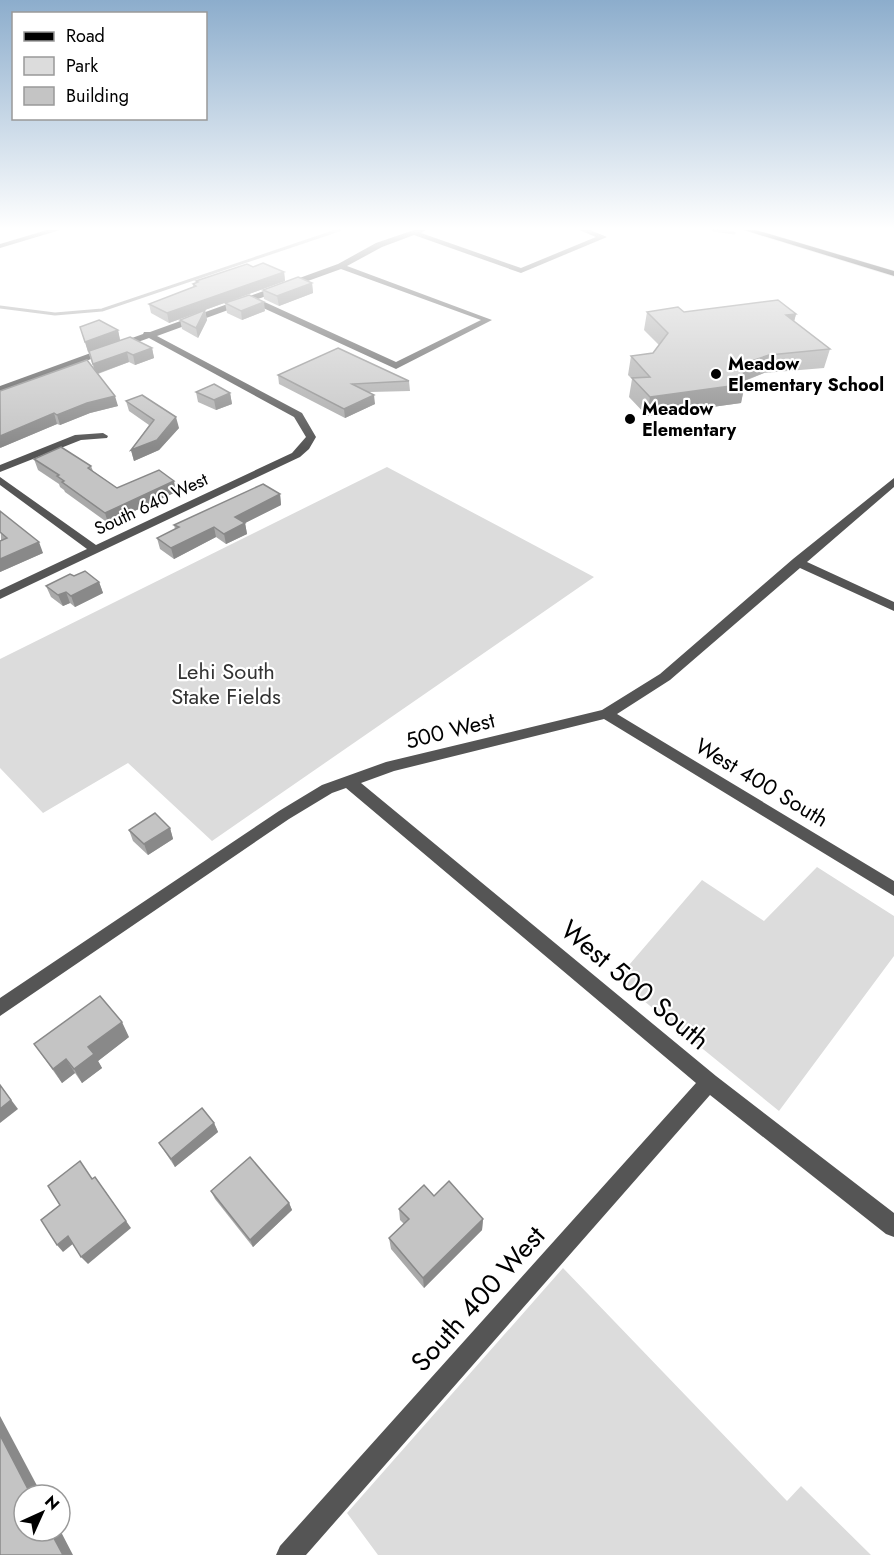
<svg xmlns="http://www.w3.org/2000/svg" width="894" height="1555" viewBox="0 0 894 1555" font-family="Jost,sans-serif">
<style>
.green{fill:#dcdcdc}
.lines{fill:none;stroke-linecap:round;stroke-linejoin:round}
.stream{stroke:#a3a3a3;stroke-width:3}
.major-casing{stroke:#dbdbdb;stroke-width:1}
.minor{fill:#555;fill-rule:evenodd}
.major{fill:#000;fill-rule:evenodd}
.wall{fill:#a9a9a9}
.shaded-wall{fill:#898989}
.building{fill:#c4c4c4;stroke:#898989;stroke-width:1.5}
.poi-dot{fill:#000;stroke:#fff;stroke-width:2}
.labels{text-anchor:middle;stroke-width:4.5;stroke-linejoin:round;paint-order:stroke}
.far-poi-label{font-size:18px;font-weight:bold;fill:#000;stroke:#fff;text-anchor:start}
.far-street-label{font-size:18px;fill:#000;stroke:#fff}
.park-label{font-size:22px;fill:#333;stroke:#fff}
.street-label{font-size:22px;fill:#000;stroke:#fff}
.near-street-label{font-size:27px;fill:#000;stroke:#fff}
</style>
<rect width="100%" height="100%" fill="#fff"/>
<g class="green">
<polygon points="387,467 594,577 212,841 128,763 43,813 0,768 0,659"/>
<polygon points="817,867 894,916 894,956 779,1111 617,979 702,880 764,921"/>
<polygon points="563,1268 787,1501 801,1486 871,1555 378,1555 347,1513"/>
</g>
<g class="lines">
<g class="stream">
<polyline points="714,230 734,233"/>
<polyline points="0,307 55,314 102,310 339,230"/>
</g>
<defs>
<polygon id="major" points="744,230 756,230 894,271 894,276"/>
</defs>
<use href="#major" class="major-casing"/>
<g class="minor">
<polygon points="47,230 60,230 0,248 0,244"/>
<path d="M414,230H426L421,233L521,268L596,237L579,230H590L607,237L521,273L414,235L382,247L347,266L492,320L396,369L250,302L157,336L302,413L316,437L309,449L300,457L0,599V590L87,549L0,485V477L96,545L292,453L306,437L294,417L149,338L0,392V386L143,334L144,332H150L338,264L376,243ZM341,269L481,320L396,362L258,299Z"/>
<polygon points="103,433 108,436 107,438 81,440 0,472 0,465 75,435"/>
<polygon points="894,478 894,487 807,562 894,602 894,611 800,568 670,680 617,714 894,881 894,896 604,719 394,771 361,783 716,1076 894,1213 894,1237 886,1234 710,1095 306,1555 276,1555 280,1546 696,1083 346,788 332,793 289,819 0,1016 0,998 279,811 322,785 386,762 602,710 660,674 793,559"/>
</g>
<use href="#major" class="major"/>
</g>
<g class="wall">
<polygon points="253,267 284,272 285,281 169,323 151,313 149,304 193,287 193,284 196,283 196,281"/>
<polygon points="312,283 313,293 279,306 264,299 263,290"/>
<polygon points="225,303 265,311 242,320 227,313"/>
<polygon points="205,310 207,320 198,338 182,329 180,320"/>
<polygon points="647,312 796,314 794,322 830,349 824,368 764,373 745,381 741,403 647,416 629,397 632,379 628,375 631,356 653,353 659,345 644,330"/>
<polygon points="80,327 118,330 120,340 152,348 154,358 135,365 129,362 98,374 118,406 90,413 60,425 57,424 0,448 94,369"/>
<polygon points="278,375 409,381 410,391 370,392 375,404 345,418 279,384"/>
<polygon points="196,392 230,393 232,404 216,410 198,402"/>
<polygon points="126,401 179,428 159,450 134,461 131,450 149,425 129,411"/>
<polygon points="34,459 91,466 93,471 117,488 176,492 108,523 65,492 64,490 60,487 59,484 38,470"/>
<polygon points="280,494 281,505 245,523 247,534 226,544 216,537 174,559 160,549 157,538 175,529 174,525"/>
<polygon points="0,511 43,553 0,572 0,541 1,540"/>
<polygon points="74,576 99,582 103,593 75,607 70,603 63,606 51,597 46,586"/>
<polygon points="170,828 173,839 148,855 133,841 129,830"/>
<polygon points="129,1037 98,1061 102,1068 82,1083 75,1073 62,1083 34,1044"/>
<polygon points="214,1123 218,1132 175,1167 159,1143"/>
<polygon points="211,1191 289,1203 292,1210 253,1247 215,1199"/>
<polygon points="434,1196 483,1219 482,1230 424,1288 391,1249 389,1238 404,1224 400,1220 399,1209"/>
</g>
<g class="shaded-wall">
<polygon points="284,272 285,281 169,323 167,313"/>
<polygon points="312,283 313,293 279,306 277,296"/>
<polygon points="264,302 265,311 242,320 241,311"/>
<polygon points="205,310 207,320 198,338 196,328"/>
<polygon points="796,314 791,332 786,315"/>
<polygon points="118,330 120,340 88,352 85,342"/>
<polygon points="152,348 154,358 135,365 133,355"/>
<polygon points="127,352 129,362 96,374 93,364"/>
<polygon points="769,355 764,373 738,383 742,364"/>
<polygon points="745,384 741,403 647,416 650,397"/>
<polygon points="230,393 232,404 216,410 214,400"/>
<polygon points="374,395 375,404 345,418 344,409"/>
<polygon points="115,396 118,406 90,413 60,425 57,415 87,403"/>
<polygon points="54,413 57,424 0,448 0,436"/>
<polygon points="176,417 179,428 159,450 134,461 131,450"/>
<polygon points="174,481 176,492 108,523 105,513"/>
<polygon points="280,494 281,505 245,523 247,534 226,544 224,534 235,517"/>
<polygon points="214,527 216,537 174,559 171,548"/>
<polygon points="39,542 43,553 0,572 0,559"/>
<polygon points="99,582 103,593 75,607 71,596"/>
<polygon points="66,592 70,603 63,606 58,595"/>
<polygon points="170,828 173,839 148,855 144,844"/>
<polygon points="122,1022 129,1037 98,1061 102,1068 82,1083 74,1069 88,1047"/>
<polygon points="66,1059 75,1073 62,1083 53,1069"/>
<polygon points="0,1085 18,1109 0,1123"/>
<polygon points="214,1123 218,1132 175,1167 171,1159"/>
<polygon points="95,1177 131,1228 88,1264 81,1257"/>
<polygon points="289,1203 292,1210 253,1247 250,1240"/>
<polygon points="483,1219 482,1230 424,1288 423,1278"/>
<polygon points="68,1236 74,1243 63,1252 57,1245"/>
<polygon points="0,1416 42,1495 31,1495 0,1435"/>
<polygon points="60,1530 73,1555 63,1555 50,1531 60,1531"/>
</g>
<g class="building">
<polygon points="263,263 284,272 167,313 149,304 196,286 193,284 198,282 196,281 247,264 253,267"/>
<polygon points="298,277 312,283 277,296 263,290"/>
<polygon points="249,295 264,302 241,311 225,303"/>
<polygon points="778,300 796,314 786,315 830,349 769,355 742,364 745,384 650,397 632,378 650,377 631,356 653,353 668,333 647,312 678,307 684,312"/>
<polygon points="205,310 196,328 180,320"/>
<polygon points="99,320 118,330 85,342 80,327"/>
<polygon points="130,337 152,348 133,355 127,352 93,364 89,351"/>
<polygon points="338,348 409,381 352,384 374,395 344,409 278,375"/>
<polygon points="87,360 115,396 87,403 57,415 54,413 0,436 0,391"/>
<polygon points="214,384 230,393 214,400 196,392"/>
<polygon points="142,395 176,417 157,440 131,450 154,420 126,401"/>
<polygon points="61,447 91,466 88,468 117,488 159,470 174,481 105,513 62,482 64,481 57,476 59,475 34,459"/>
<polygon points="263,484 280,494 235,517 245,523 224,534 214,527 171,548 157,538 179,527 174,525"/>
<polygon points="0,511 39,542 0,559 0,541 7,538 0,532"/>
<polygon points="85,571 99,582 71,596 66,592 58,595 46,586 70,574 74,576"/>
<polygon points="155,813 170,828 144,844 129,830"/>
<polygon points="100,996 122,1022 88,1047 94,1054 74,1069 66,1059 53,1069 34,1044"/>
<polygon points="0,1085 11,1100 0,1109"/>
<polygon points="202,1108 214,1123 171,1159 159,1143"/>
<polygon points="250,1157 289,1203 250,1240 211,1191"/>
<polygon points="80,1161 92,1179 95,1177 126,1221 81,1257 68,1236 57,1245 41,1220 60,1205 48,1186"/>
<polygon points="449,1181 483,1219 423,1278 389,1238 409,1219 399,1209 424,1185 434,1196"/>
<polygon points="0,1435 31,1495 24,1495 24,1531 50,1531 63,1555 0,1555"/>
</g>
<linearGradient id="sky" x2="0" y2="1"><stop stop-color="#8cadcc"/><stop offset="0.51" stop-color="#fff"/><stop offset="1" stop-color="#fff" stop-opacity="0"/></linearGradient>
<rect width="894" height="448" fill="url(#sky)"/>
<g class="poi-dot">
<circle cx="716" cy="374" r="6"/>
<circle cx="630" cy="419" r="6"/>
</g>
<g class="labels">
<g class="far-poi-label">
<text x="728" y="370">Meadow<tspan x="728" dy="21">Elementary School</tspan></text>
<text x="642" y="415">Meadow<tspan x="642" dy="21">Elementary</tspan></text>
</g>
<g class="far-street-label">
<text transform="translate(151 504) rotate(-25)" y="6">South 640 West</text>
</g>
<g class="park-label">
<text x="226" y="679">Lehi South<tspan x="226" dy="25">Stake Fields</tspan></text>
</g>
<g class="street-label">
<text transform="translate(450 730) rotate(-14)" y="8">500 West</text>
<text transform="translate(762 782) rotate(31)" y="8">West 400 South</text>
</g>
<g class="near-street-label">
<text transform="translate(635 985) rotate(40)" y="9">West 500 South</text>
<text transform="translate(478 1299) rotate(-48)" y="9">South 400 West</text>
</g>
</g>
<rect x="12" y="12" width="195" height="108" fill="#ffffff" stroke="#999999" stroke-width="1.5"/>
<rect x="24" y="32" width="30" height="9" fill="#000000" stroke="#999999" stroke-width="1.5"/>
<text x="66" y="42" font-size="18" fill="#000000">Road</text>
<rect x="24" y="57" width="30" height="18" fill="#dcdcdc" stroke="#999999" stroke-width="1.5"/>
<text x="66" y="72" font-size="18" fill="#000000">Park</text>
<rect x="24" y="87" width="30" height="18" fill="#c4c4c4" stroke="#999999" stroke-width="1.5"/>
<text x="66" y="102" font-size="18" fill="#000000">Building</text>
<g transform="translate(42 1513) rotate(45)"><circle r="28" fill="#ffffff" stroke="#999999" stroke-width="1.5"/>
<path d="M0-4.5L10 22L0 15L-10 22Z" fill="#000000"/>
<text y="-9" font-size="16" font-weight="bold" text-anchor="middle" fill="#000000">N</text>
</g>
</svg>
